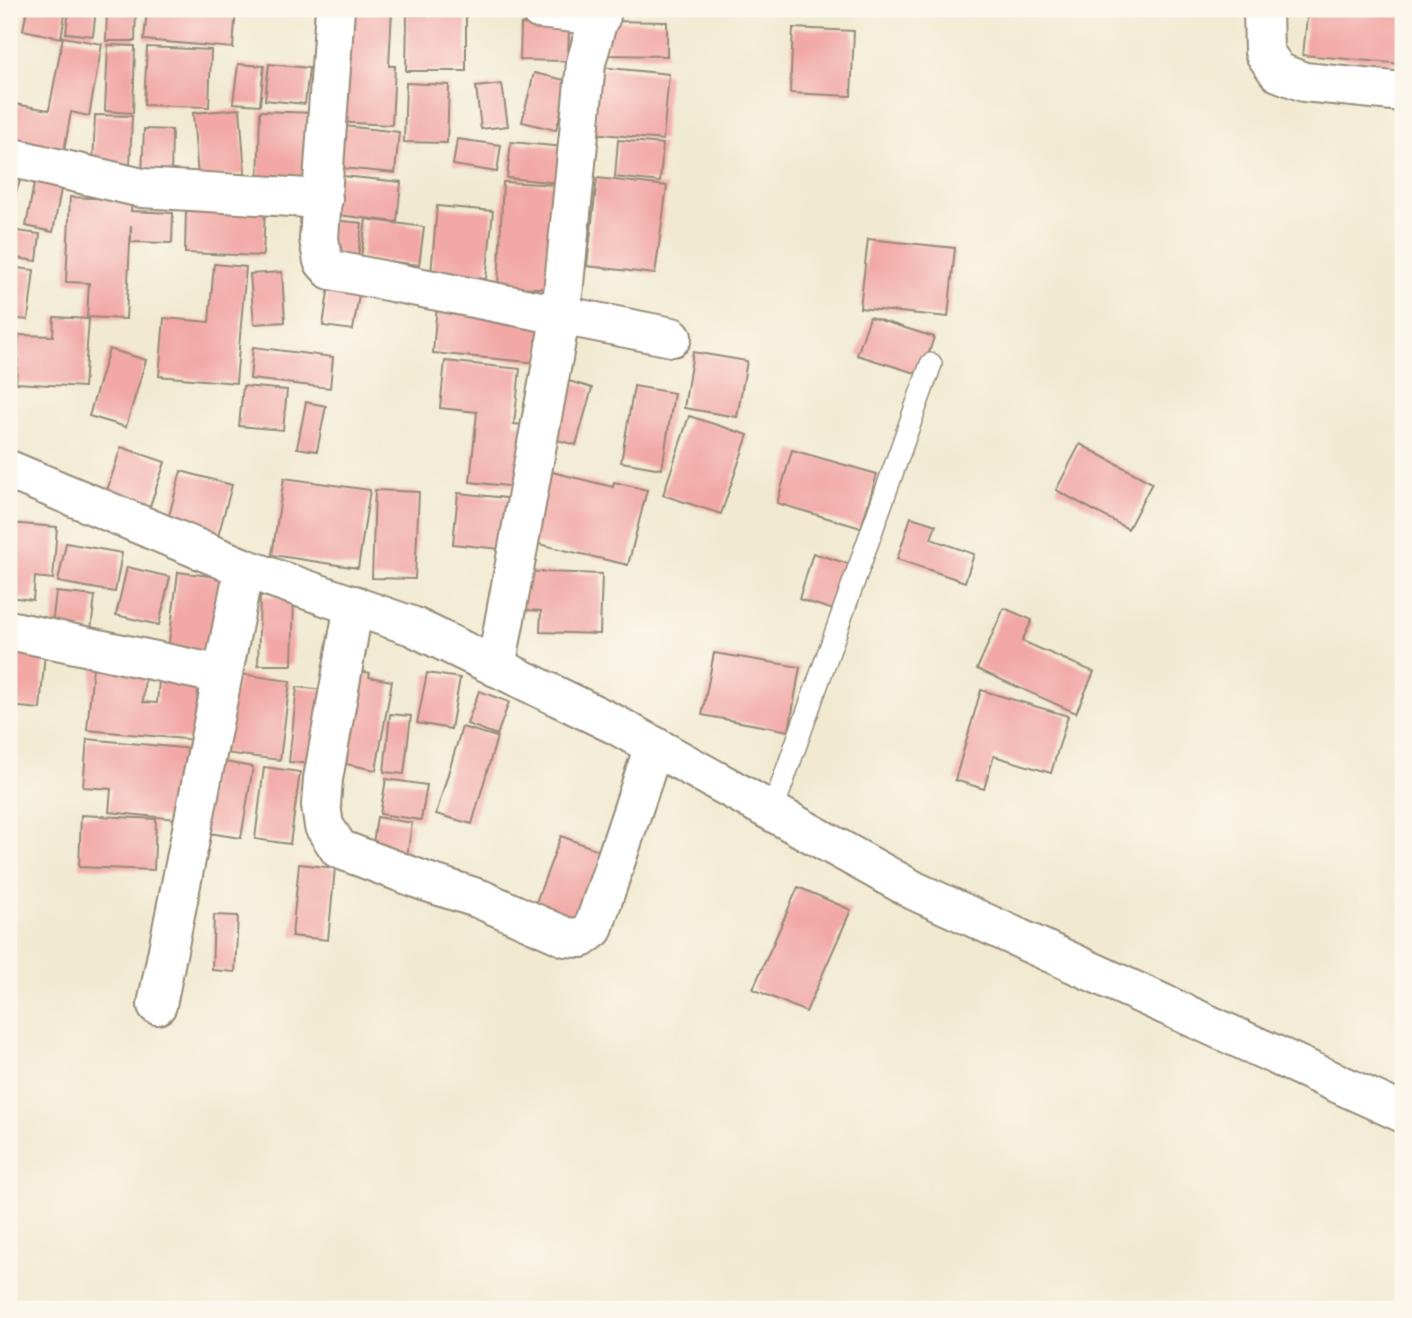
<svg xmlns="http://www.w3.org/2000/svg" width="1412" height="1318" viewBox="0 0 1412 1318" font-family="Mynerve,sans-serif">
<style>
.building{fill:#f2a8a5}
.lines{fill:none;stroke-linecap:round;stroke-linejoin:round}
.service-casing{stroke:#968a78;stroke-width:24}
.minor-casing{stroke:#968a78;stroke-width:42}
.service{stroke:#fff;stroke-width:21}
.minor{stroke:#fff;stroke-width:38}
</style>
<rect width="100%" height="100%" fill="#fbf7ec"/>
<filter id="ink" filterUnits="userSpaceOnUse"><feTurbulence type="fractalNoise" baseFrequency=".0143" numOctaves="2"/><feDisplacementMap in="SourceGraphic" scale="14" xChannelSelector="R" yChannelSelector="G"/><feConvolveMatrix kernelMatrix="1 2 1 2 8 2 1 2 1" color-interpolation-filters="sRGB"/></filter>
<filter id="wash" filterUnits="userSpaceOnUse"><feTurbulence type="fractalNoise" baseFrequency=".00686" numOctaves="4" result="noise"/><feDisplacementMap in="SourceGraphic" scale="28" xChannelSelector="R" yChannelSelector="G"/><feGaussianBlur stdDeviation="1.57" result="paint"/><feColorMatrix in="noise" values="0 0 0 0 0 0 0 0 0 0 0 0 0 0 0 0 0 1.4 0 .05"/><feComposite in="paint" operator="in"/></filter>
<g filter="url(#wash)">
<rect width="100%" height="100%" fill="#f1ead1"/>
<g id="blocks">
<g class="building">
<polygon points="27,9 66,9 61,38 23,30"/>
<polygon points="69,9 96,9 93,36 66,33"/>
<polygon points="107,9 136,9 135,41 106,41"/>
<polygon points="147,9 236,9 233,48 144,40"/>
<polygon points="339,9 392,9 389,66 395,66 392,125 334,122"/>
<polygon points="1308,9 1403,9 1403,64 1303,55"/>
<polygon points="407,15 466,16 466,71 406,71"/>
<polygon points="607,21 667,22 667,56 607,55"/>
<polygon points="521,24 569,26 568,61 520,60"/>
<polygon points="793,28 854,31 851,96 790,93"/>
<polygon points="63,37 102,44 89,116 71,112 64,151 9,141 9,103 49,110"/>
<polygon points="108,45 135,46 133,113 105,111"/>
<polygon points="147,47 211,50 209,107 144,105"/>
<polygon points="238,64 264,66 260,105 233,103"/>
<polygon points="269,64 309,68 305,104 265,100"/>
<polygon points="600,67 669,74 663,140 593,133"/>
<polygon points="534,73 569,81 556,130 522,122"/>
<polygon points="406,83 449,85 447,143 404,142"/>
<polygon points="502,84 508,126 481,129 476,87"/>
<polygon points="240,109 245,174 198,177 193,113"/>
<polygon points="260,111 313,113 311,190 258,188"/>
<polygon points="95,115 132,116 130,166 93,165"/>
<polygon points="334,125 399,132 395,173 331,167"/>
<polygon points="144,129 172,130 171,175 142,174"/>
<polygon points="457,139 501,145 497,172 453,165"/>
<polygon points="618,140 663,144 660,182 615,177"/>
<polygon points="511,142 575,148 571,184 507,178"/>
<polygon points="9,167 23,172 9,213"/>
<polygon points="333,175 401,182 397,222 329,214"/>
<polygon points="597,178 667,186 655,274 587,266"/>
<polygon points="35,179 62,184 53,232 26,226"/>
<polygon points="503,182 559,185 553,289 498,286"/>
<polygon points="70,197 132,200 131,211 173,213 172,243 131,242 131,225 126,319 87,317 89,283 66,282"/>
<polygon points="437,206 493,211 486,279 431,274"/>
<polygon points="186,208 265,210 263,256 185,253"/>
<polygon points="366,219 424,227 419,265 361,258"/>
<polygon points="332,220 362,223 358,257 328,254"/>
<polygon points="9,230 40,234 37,261 9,257"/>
<polygon points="868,239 955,248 948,317 860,308"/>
<polygon points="214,264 246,267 236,383 159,376 164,318 209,322"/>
<polygon points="9,267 34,270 28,320 9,318"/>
<polygon points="282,272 285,322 254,324 250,274"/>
<polygon points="330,278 361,283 353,330 323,326"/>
<polygon points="437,304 544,313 539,363 433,353"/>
<polygon points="54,317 89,319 84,387 16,383 19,335 53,336"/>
<polygon points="870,317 934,337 922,375 857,355"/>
<polygon points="9,327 15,329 10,348 9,347"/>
<polygon points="253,347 333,357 330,388 250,379"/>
<polygon points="109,349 146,360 126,427 89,416"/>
<polygon points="693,352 747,361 737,417 684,408"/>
<polygon points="445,361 520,369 514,424 534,426 527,488 470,482 477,412 440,408"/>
<polygon points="562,379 592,388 576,445 546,437"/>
<polygon points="243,386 287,390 283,430 239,426"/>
<polygon points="634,386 674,393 662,469 621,462"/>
<polygon points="306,402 326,406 317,451 297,448"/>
<polygon points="689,416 748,435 721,514 663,495"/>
<polygon points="1080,444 1152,483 1128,529 1056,490"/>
<polygon points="121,447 165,462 147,515 104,500"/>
<polygon points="792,450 877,474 861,528 777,503"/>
<polygon points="181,471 232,485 217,540 166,527"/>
<polygon points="548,471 613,487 614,482 647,490 628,565 530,542"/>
<polygon points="284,478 370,490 358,568 272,555"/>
<polygon points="375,490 419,492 415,579 372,578"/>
<polygon points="458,493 516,499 510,550 453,544"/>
<polygon points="911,517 936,525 931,539 974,554 965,582 897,559"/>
<polygon points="9,523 57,527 53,579 35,577 33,600 9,597"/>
<polygon points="66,543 122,553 115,592 58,582"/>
<polygon points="813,553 852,565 837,611 799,599"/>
<polygon points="127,567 170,577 159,625 116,615"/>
<polygon points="515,571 602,574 600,634 540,632 541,611 514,609"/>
<polygon points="178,572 233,579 224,658 168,650"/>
<polygon points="56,592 95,596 91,630 52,625"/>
<polygon points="260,596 294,597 292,665 258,665"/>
<polygon points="1004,608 1032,620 1022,641 1094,672 1076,713 977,669"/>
<polygon points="9,638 46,641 40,709 9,706"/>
<polygon points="714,653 800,667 789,731 702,715"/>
<polygon points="94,657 146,662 143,702 157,703 160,670 199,674 195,740 87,730"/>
<polygon points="348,669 370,673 369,677 392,681 376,770 346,764 347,759 332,756"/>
<polygon points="427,673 460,678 451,729 417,723"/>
<polygon points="240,674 290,681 280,760 217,752"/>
<polygon points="297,687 324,690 316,764 289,762"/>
<polygon points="981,690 1068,716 1051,773 994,756 984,789 955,780"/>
<polygon points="479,691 509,702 497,735 467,724"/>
<polygon points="390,714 411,716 404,774 384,772"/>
<polygon points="462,727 497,737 472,824 436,814"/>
<polygon points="87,739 193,749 186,820 109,812 111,789 83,787"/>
<polygon points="214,760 253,767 241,838 202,832"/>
<polygon points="264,767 300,772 290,844 255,839"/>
<polygon points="386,779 427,785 421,820 380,814"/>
<polygon points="81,815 156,819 154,870 79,867"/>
<polygon points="377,817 412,823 407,857 372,850"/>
<polygon points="561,836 603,852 575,926 533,910"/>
<polygon points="299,864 335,868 328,940 292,936"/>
<polygon points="798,887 851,910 806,1012 753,989"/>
<polygon points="214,915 238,916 235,972 212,970"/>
</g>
</g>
</g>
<g filter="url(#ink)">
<use href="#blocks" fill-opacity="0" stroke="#968a78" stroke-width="2"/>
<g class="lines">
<defs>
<polyline id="service" points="772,812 931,364"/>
<g id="minor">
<polyline points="335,9 319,239 323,261 331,270 672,337"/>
<polyline points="539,9 601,16"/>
<polyline points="1263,9 1264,52 1278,72 1304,82 1403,92"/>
<polyline points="9,157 142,188 323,199"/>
<polyline points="9,470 244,568 412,626 616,725 915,891 1403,1113"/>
<polyline points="354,605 323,779 321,805 324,826 339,849 424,881 480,899 566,937 581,938 593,929 654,746"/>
<polyline points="9,630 222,675"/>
<polyline points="496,667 561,314 586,63 601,9"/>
<polyline points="157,1005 244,568"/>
</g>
</defs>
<use href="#service" class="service-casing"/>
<use href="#minor" class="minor-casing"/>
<use href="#service" class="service"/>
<use href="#minor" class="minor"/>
</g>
</g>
<rect width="1412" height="1318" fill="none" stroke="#fbf7ec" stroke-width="35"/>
</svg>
